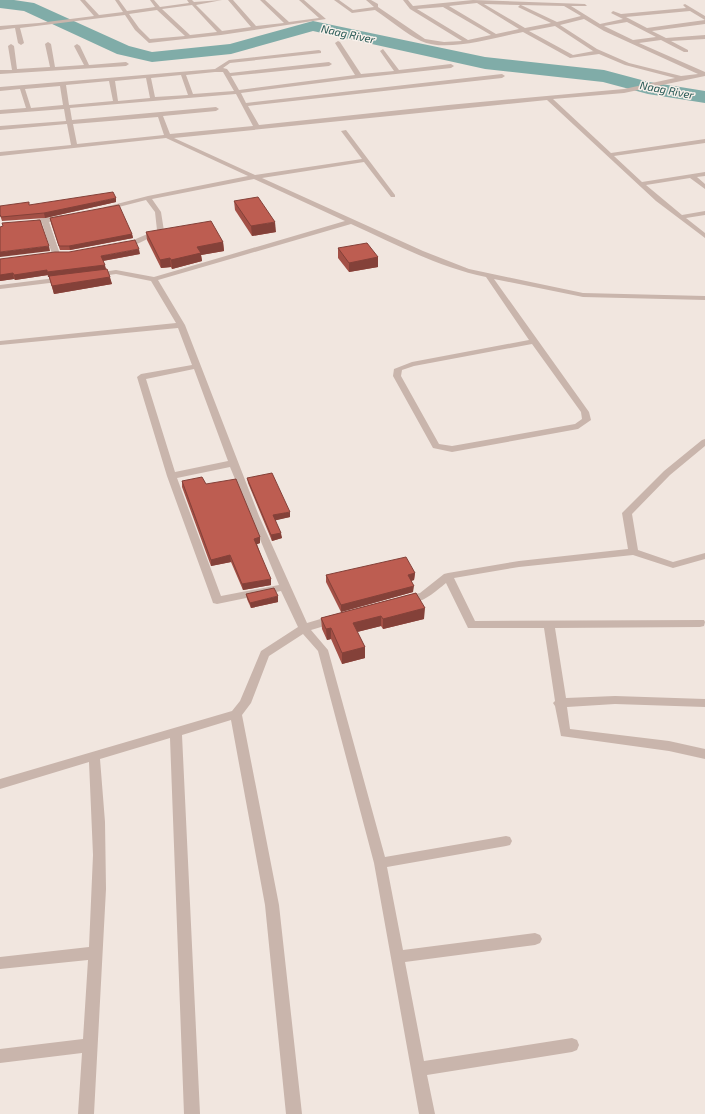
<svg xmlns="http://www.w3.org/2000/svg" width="705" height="1114" viewBox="0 0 705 1114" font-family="'Exo 2',sans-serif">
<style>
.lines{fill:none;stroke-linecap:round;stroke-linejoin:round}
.river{fill:#80aca8;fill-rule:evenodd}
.minor{fill:#c9b5ac;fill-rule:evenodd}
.wall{fill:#a35046}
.shaded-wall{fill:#844139}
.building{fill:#bd5d51;stroke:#844139}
.labels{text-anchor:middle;stroke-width:3;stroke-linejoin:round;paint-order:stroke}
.far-water-label{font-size:11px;font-style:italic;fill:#235652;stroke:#f9f1eb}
</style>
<rect width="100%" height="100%" fill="#f1e6df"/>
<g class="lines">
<polygon class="river" points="0,0 14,0 34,3 129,46 152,52 230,44 313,21 485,57 604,70 649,82 705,91 705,103 648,94 603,82 485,69 313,31 231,54 152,62 117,54 24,11 0,8"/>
<g class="minor">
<path d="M80,0H85L99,15L123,12L115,0H119L127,11L155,7L150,0H154L160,7L189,3L187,0H192L194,2L222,0L196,5L222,31L251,27L228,0H233L256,26L284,23L260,0H265L289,22L319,18L299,0H304L326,19L221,35L149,43L135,30L125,15L20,28L24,43L21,45L18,43L15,28L0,30V26L39,23L94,16ZM192,5L217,32L190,35L162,9ZM157,10L185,36L150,39L139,28L129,14Z"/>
<path d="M334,0H339L353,10L374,7L366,0H371L378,4V7L425,39L444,42L462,41L410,9L403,0H408L413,6L473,0L585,4L587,6H571L600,24L623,19L611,13L613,11L621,14L686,8L683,5L685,4L705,16V20L690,11L626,17L647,28L705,20V24L652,31L666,38L705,35V39L671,41L688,50V52H684L661,40L639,43L705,72V76L624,93L553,99L611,153L705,139V143L614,156L642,182L705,172V176L697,177L705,184V189L690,178L646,185L682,215L705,211V215L686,218L705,233V238L656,201L547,100L174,138L255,175L362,159L341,131L346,130L395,195V197H391L364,162L262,178L423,251L469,269L583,293L705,296V300L583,297L494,279L589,412L591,420L578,429L452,452L433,448L393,376L394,369L412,362L529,340L486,277C438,267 395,244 351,224L158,280L185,325L259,516L307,623L334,615L338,616L339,619L338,622L311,630L328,650L385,857L506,836L510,837L512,841L510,845L506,846L387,867L403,950L535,933L540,935L542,939L540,943L535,945L405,962L424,1061L572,1038L577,1040L579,1045L577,1050L572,1052L427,1075L435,1114H419L374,863L318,651L303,634L269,656L251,703L242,715L279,905L302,1114H286L265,905L231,720L182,735L200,1114H184L170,738L100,759L105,822L106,889L94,1114H78L82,1053L0,1063V1049L83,1039L88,960L0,969V957L89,947L93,855L89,762L0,789V779L232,711L240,701L261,651L298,627L281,591L217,604L213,603L212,600L167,476L137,377L141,374L192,365L178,328L0,345V341L176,323L151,281L116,274L95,277L91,275L95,273L116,270L154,277L345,221L254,179L152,199L161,212L164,231L135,245L120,246V242L131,241L157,230L155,212L146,200L107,210L104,208L105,207L148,196L248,176L166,138L0,156V152L71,145L67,124L0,130V126L66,121L64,109L0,114V110L26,108L20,89L0,91V87L215,69L229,60L319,50L321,51V53L230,63L223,68L227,69L230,73L329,62L332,64L329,66L231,76L239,90L355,75L335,43L338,41L340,42L361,74L394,71L380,51L383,49L399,70L451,64L454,66L451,68L359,78L241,93L246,103L502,74L505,76L502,78L248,106L259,125L448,105L624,89L675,78L625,65L599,54L570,58L523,32C496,37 446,53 421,41C406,34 389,19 375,10L352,13ZM477,3L519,29L496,34L449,6ZM484,4L520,5L518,7L551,23L525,28ZM521,5L564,6L581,16L557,22ZM443,7L491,35L468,40L417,9ZM584,19L604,31L698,74L681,76L629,63L597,49L560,25ZM627,22L656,37L633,40L604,26ZM555,26L593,51H594L573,55L529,31ZM215,72H223L234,91L193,94L186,75ZM181,75L188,95L155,97L151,78ZM146,78L150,98L118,101L115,81ZM109,81L113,101L69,105L66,85ZM60,86L63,105L31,108L25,89ZM236,94L253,126L170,134L163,116L216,111L219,109L216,107L72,120L70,108ZM158,117L164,135L77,144L73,124ZM532,344L581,412L582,419L575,424L452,446L439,444L401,376L402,370L414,366ZM194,369L228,461L175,472L146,379ZM230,467L279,585L221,596L177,478Z"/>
<polygon points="48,42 51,44 55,67 84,65 74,46 77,44 80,46 89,65 126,62 129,64 126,66 0,74 0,70 12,70 8,46 11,44 14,46 17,69 50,67 45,44"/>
<polygon points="62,215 65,217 64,218 49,222 60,254 56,256 52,254 42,223 35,221 38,219"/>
<polygon points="63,277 66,277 66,281 0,289 0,285"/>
<path d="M705,439V446L670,475L632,514L638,550L673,562L705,553V559L673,568L633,555L519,567L454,578L475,621L704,620L705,622L704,626L700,627L555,628L566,698L615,696L705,699V707L615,704L567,707L570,729L669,741L705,749V759L669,751L561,736L555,706L553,703L555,701L544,628H468L446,583C435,592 419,607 402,603L401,600L402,597L420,593L444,574L448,573L519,561L628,549L622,513L664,471L702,440Z"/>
</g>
</g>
<g class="wall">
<polygon points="234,201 276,232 252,236 235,210"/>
<polygon points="116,202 45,218 2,221 0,215 29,205"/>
<polygon points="50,218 132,234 133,238 70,250 60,250 51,223"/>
<polygon points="146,232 223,242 224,251 201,255 202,261 172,269 171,267 161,268 147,240"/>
<polygon points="338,248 378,257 378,267 349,272 338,258"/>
<polygon points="140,254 103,261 106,269 112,284 54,294 51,284 49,277 48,277 48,275 15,280 14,279 0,281 0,259"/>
<polygon points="247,478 290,517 275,520 282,538 272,541 248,483"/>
<polygon points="182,481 206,484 260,537 260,543 257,544 271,585 243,590 231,562 211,566 182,487"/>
<polygon points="415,573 414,580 411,581 413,592 341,612 326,582 326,575"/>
<polygon points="416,593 424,619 383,629 381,626 357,632 365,647 365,658 342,664 331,639 327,640 322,629 321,618"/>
<polygon points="246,594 278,602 251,608 247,599"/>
</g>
<g class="shaded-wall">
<polygon points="116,198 116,202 45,218 44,213"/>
<polygon points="275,222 276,232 252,236 251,226"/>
<polygon points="132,234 133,238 70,250 69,246"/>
<polygon points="223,242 224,251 201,255 202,261 172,269 171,260 197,247"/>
<polygon points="49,246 50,251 0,257 0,252"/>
<polygon points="139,249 140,254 102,261 101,256"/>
<polygon points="378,257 378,267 349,272 349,263"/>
<polygon points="170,258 171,267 161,268 160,260"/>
<polygon points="105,265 106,270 48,277 47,272"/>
<polygon points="47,270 48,275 15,280 14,275"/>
<polygon points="13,273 14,279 0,281 0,275"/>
<polygon points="110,277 112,284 54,294 52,286"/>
<polygon points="290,512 290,517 273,521 273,515"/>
<polygon points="281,533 282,538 272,541 271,535"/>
<polygon points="260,537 260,543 255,545 254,539"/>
<polygon points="230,555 231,562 211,566 211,560"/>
<polygon points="415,573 414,580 407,582 408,575"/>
<polygon points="271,579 271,585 243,590 242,584"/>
<polygon points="414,586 413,592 341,612 341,605"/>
<polygon points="278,596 278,602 251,608 250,603"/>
<polygon points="425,608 424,619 383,629 383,619"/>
<polygon points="381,616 381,626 353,633 353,623"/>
<polygon points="331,628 331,639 327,640 326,629"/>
<polygon points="365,647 365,658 342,664 342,653"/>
</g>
<g class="building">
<polygon points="113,192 116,198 44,213 1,217 0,214 0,206 29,202 29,205"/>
<polygon points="258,197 275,222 251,226 234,201"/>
<polygon points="119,205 132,234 69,246 59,246 50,218"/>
<polygon points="40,220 49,246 0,252 0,227 3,226 2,223"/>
<polygon points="211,221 223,242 197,247 201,253 171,260 170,258 160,260 146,232"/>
<polygon points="135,240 139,249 101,256 105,265 47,272 47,270 14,275 13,273 0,275 0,259 55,252 69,252"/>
<polygon points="367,243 378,257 349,263 338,248"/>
<polygon points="107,269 110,277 52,286 49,276"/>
<polygon points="272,473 290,512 273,515 281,533 271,535 247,478"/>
<polygon points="202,477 206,484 236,479 260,537 254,539 271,579 242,584 230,555 211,560 182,481"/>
<polygon points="406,557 415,573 408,575 414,586 341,605 326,575"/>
<polygon points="274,588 278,596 250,603 246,594"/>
<polygon points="416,593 425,608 383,619 381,616 353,623 365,647 342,653 331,628 326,629 321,618"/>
</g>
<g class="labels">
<g class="far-water-label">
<text transform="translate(348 34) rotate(12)" y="4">Naag River</text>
<text transform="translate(667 90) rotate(11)" y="4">Naag River</text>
</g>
</g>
</svg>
